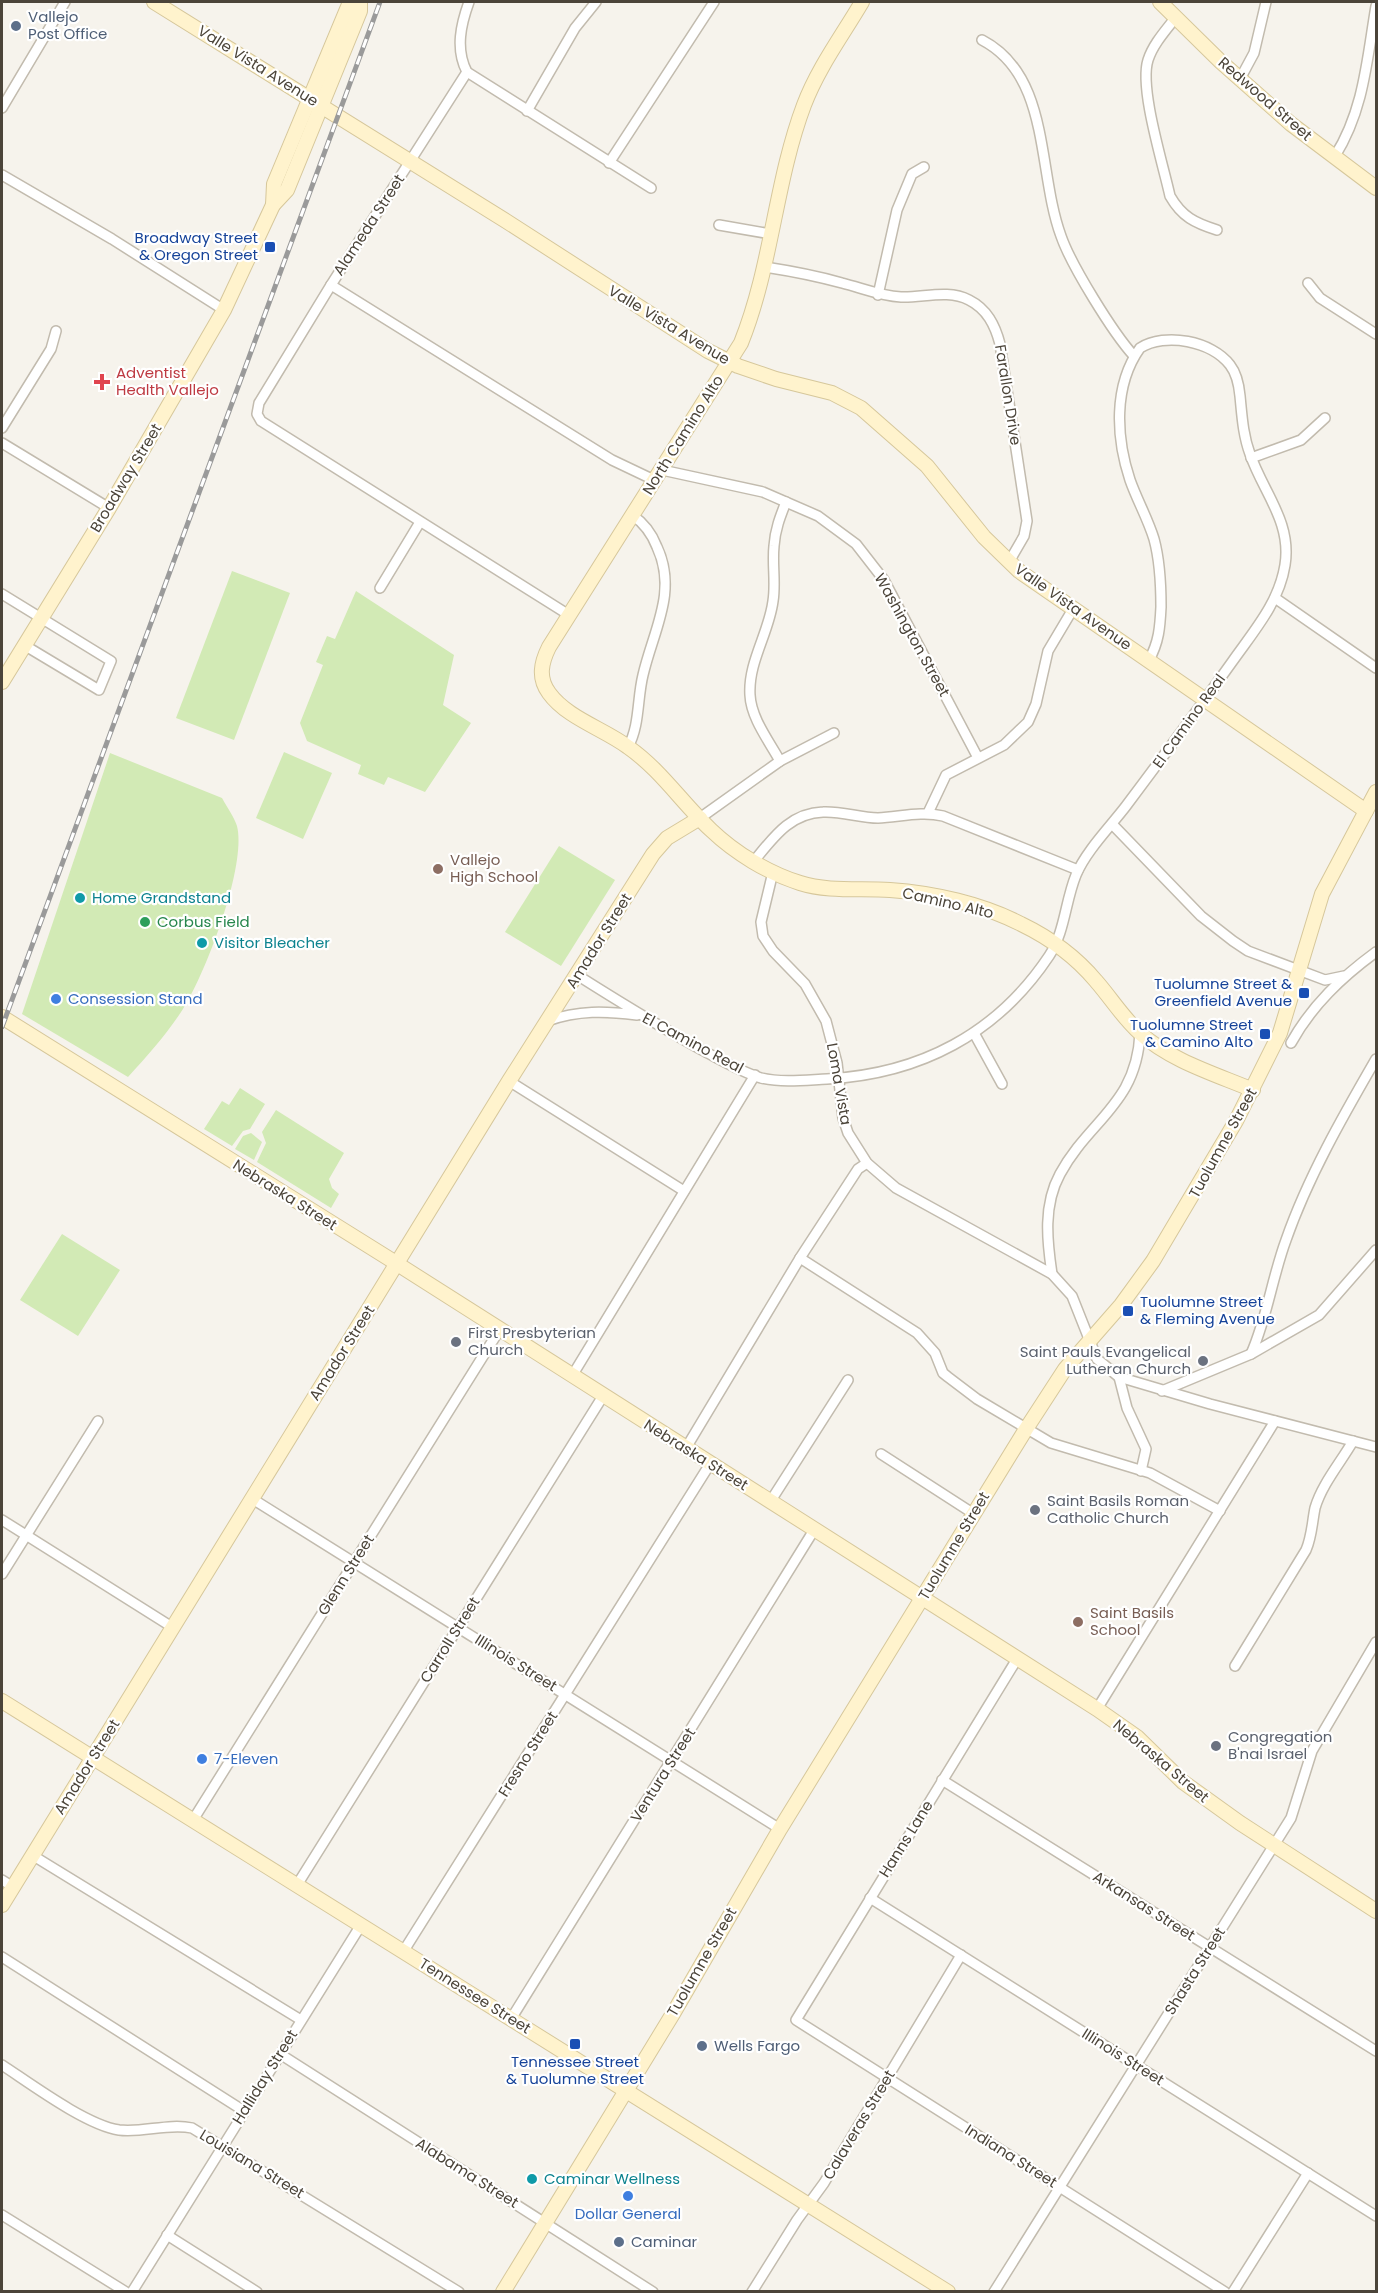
<svg xmlns="http://www.w3.org/2000/svg" width="1378" height="2293" viewBox="0 0 1378 2293" font-family="Poppins,sans-serif">
<style>
.green{fill:#d2eab5}
.lines{fill:none;stroke-linecap:round;stroke-linejoin:round}
.street-casing{stroke:#c2bbae;stroke-width:12}
.secondary-casing{stroke:#d6c79b;stroke-width:16}
.street{stroke:#fff;stroke-width:9}
.secondary{stroke:#fff3cd;stroke-width:14}
.rail-casing{stroke:#9a9a9a;stroke-width:5}
.rail{stroke:#fff;stroke-width:3;stroke-dasharray:9;stroke-linecap:butt}
.service-dot{fill:#5c6f8a;stroke:#fff;stroke-width:2}
.transit-dot{fill:#1a4fb4;stroke:#fff;stroke-width:2}
.health-dot{fill:#e0444e;stroke:#fff;stroke-width:2}
.education-dot{fill:#8d6e63;stroke:#fff;stroke-width:2}
.culture-dot{fill:#0f9aa8;stroke:#fff;stroke-width:2}
.leisure-dot{fill:#2e9e5b;stroke:#fff;stroke-width:2}
.shop-dot{fill:#3f7fe0;stroke:#fff;stroke-width:2}
.worship-dot{fill:#6b7280;stroke:#fff;stroke-width:2}
.labels{text-anchor:middle;stroke-width:4.5;stroke-linejoin:round;paint-order:stroke}
.service-label{font-size:15px;fill:#4e5e75;stroke:#fff;text-anchor:start}
.street-label{font-size:15px;fill:#4b4439;stroke:#fff}
.transit-label{font-size:15px;fill:#164399;stroke:#fff;text-anchor:end}
.health-label{font-size:15px;fill:#be3a42;stroke:#fff;text-anchor:start}
.education-label{font-size:15px;fill:#785e54;stroke:#fff;text-anchor:start}
.culture-label{font-size:15px;fill:#0d838f;stroke:#fff;text-anchor:start}
.leisure-label{font-size:15px;fill:#27864d;stroke:#fff;text-anchor:start}
.shop-label{font-size:15px;fill:#366cbe;stroke:#fff;text-anchor:start}
.worship-label{font-size:15px;fill:#5b616d;stroke:#fff;text-anchor:start}
</style>
<rect width="100%" height="100%" fill="#f6f3ec"/>
<g class="green">
<polygon points="232,571 290,593 234,740 176,718"/>
<polygon points="356,591 454,655 443,705 471,723 425,792 388,777 384,785 358,774 361,765 307,741 300,723 323,665 316,662 327,636 335,639"/>
<polygon points="284,752 332,773 303,839 256,818"/>
<path d="M110,753L222,798C227,807 234,817 237,826C247,866 205,975 183,1009C167,1034 148,1055 128,1077L22,1014Z"/>
<polygon points="559,846 615,880 561,966 505,932"/>
<polygon points="240,1088 265,1104 250,1129 243,1131 232,1146 204,1129 222,1101 229,1105"/>
<polygon points="276,1110 344,1153 329,1179 332,1188 339,1194 331,1208 257,1162 266,1143 262,1132"/>
<polygon points="251,1133 262,1142 254,1160 235,1149 243,1136"/>
<polygon points="62,1234 120,1270 78,1336 20,1300"/>
</g>
<g class="lines">
<defs>
<g id="street">
<path d="M469,2C461,24 455,49 467,72L651,188"/>
<path d="M1176,17C1166,30 1153,44 1148,60C1139,88 1163,164 1170,196C1182,217 1195,223 1217,230"/>
<path d="M982,40C1051,76 1037,171 1061,236C1071,265 1113,333 1134,356"/>
<polyline points="467,72 331,285 259,403 257,414 261,421 569,615"/>
<polyline points="1240,79 1254,53 1266,2"/>
<polyline points="2,108 65,2"/>
<polyline points="527,111 575,28 596,2"/>
<path d="M1335,156C1364,110 1367,59 1376,6"/>
<polyline points="609,163 714,2"/>
<polyline points="2,175 112,239 224,310"/>
<polyline points="719,225 771,234"/>
<path d="M765,267C791,271 817,276 842,283C862,288 880,296 901,297C923,298 948,289 969,300C987,309 995,325 1000,344L1027,521L1024,536L1009,562"/>
<polyline points="1308,283 1320,298 1376,334"/>
<polyline points="331,285 612,460 654,480"/>
<polyline points="878,295 897,210 912,174 924,167"/>
<polyline points="2,428 51,349 56,331"/>
<polyline points="2,443 109,508"/>
<polyline points="1251,458 1301,440 1325,418"/>
<polyline points="662,470 763,492 818,516 856,544 884,580 977,756"/>
<polyline points="380,588 420,522"/>
<polyline points="2,594 111,661 99,690 24,645"/>
<polyline points="1275,598 1376,668"/>
<path d="M628,747C640,725 637,699 643,675C653,631 678,592 657,547C652,534 644,523 632,515"/>
<path d="M780,761C769,741 751,718 750,695C748,662 769,633 773,601C776,583 772,564 774,546C775,530 780,517 786,502"/>
<polyline points="928,813 946,775 1004,745 1028,722 1036,704 1048,651 1073,609"/>
<polyline points="700,818 780,761 834,733"/>
<polyline points="1112,824 1201,916 1233,941 1248,951 1325,980 1344,976"/>
<path d="M754,861C773,838 790,813 823,812C842,811 860,818 878,818C900,817 921,811 943,816L1078,870"/>
<polyline points="773,872 761,922 763,936 773,951 805,984 826,1021 837,1063 843,1118 848,1133 867,1163 896,1188 1052,1274 1072,1296 1097,1359 1119,1377 1210,1404 1376,1447"/>
<path d="M577,975C618,1001 659,1026 702,1050C721,1060 741,1072 761,1078C783,1083 806,1080 827,1079C920,1074 997,1034 1049,956C1065,932 1065,902 1076,875C1086,851 1110,827 1126,806C1162,758 1197,711 1232,662C1253,632 1279,603 1285,565C1292,522 1263,492 1250,454C1243,435 1242,416 1240,396C1239,385 1237,374 1230,365C1212,341 1165,332 1140,348C1113,386 1116,438 1130,480C1137,500 1148,519 1154,539C1160,561 1161,585 1161,607C1160,627 1159,642 1149,660"/>
<path d="M547,1021C579,1010 605,1011 637,1015"/>
<polyline points="974,1033 1002,1084"/>
<path d="M1291,1043C1312,1005 1342,977 1376,952"/>
<polyline points="509,1081 684,1191"/>
<polyline points="800,1258 917,1333 935,1353 943,1373 948,1377 977,1399 1051,1443 1150,1473 1220,1511"/>
<path d="M1052,1274C1047,1241 1043,1205 1060,1174C1089,1120 1137,1104 1140,1033"/>
<path d="M1251,1354C1267,1318 1272,1278 1286,1240C1308,1177 1343,1116 1376,1059"/>
<polyline points="572,1376 755,1075"/>
<polyline points="1119,1377 1127,1408 1146,1449 1141,1471"/>
<polyline points="1162,1391 1251,1354 1319,1315 1376,1250"/>
<polyline points="686,1448 800,1258 858,1169 867,1163"/>
<polyline points="881,1454 974,1514"/>
<polyline points="251,1498 780,1829"/>
<polyline points="770,1502 848,1380"/>
<polyline points="2,1520 172,1627"/>
<polyline points="2,1574 98,1421"/>
<polyline points="1017,1659 796,2020 1225,2292"/>
<path d="M1235,1666L1306,1550C1312,1536 1312,1523 1315,1508C1322,1484 1341,1462 1353,1441"/>
<polyline points="1097,1709 1275,1421"/>
<polyline points="942,1780 1376,2051"/>
<polyline points="193,1820 500,1329"/>
<polyline points="32,1855 301,2020"/>
<polyline points="2,1880 13,1887"/>
<polyline points="297,1885 603,1396"/>
<polyline points="870,1898 1376,2216"/>
<polyline points="403,1952 710,1464"/>
<polyline points="2,1957 244,2111"/>
<polyline points="511,2019 814,1530"/>
<polyline points="280,2054 653,2292"/>
<path d="M2,2065C31,2084 86,2125 119,2130C143,2133 168,2123 192,2128L459,2292"/>
<polyline points="2,2215 126,2292"/>
<polyline points="167,2235 257,2292"/>
<polyline points="132,2292 361,1925"/>
<polyline points="752,2292 797,2220 824,2183 961,1955"/>
<polyline points="994,2292 1291,1818 1312,1751 1376,1642"/>
<polyline points="1233,2292 1308,2173"/>
</g>
<g id="secondary">
<polyline points="154,2 506,221 708,351 738,366 776,379 832,393 861,408 927,466 984,537 1019,571 1366,811"/>
<path d="M862,2C842,36 818,68 804,105C775,182 772,266 741,343L549,647C541,663 538,678 549,693C567,718 604,729 628,747C661,770 682,803 711,830C735,853 768,873 800,883C828,892 861,888 890,890C934,893 982,904 1021,924C1050,938 1076,957 1096,981C1111,998 1123,1018 1140,1033C1171,1061 1215,1074 1253,1090"/>
<polyline points="1160,2 1221,62 1291,124 1376,188"/>
<polyline points="273,205 274,184 350,2"/>
<polyline points="2,682 109,508 224,310 273,205 287,190 360,11 360,2"/>
<polyline points="2,1017 388,1258 1097,1709 1137,1737 1183,1782 1240,1823 1376,1911"/>
<polyline points="2,1701 948,2292"/>
<polyline points="2,1905 509,1081 653,854 667,838 700,818"/>
<polyline points="503,2292 674,2012 780,1829 1026,1429 1065,1369 1121,1305 1153,1261 1236,1121 1280,1033 1322,894 1376,792"/>
</g>
</defs>
<use href="#street" class="street-casing"/>
<use href="#secondary" class="secondary-casing"/>
<use href="#street" class="street"/>
<use href="#secondary" class="secondary"/>
<defs>
<polyline id="rail" points="2,1027 380,2"/>
</defs>
<use href="#rail" class="rail-casing"/>
<use href="#rail" class="rail"/>
</g>
<g class="service-dot">
<circle cx="16" cy="26" r="6"/>
<circle cx="702" cy="2046" r="6"/>
<circle cx="619" cy="2242" r="6"/>
</g>
<g class="transit-dot">
<rect x="264" y="241" width="12" height="12" rx="3"/>
<rect x="1298" y="987" width="12" height="12" rx="3"/>
<rect x="1259" y="1028" width="12" height="12" rx="3"/>
<rect x="1122" y="1305" width="12" height="12" rx="3"/>
<rect x="569" y="2038" width="12" height="12" rx="3"/>
</g>
<path class="health-dot" d="M99 373h6v6h6v6h-6v6h-6v-6h-6v-6h6z"/>
<g class="education-dot">
<circle cx="438" cy="869" r="6"/>
<circle cx="1078" cy="1622" r="6"/>
</g>
<g class="culture-dot">
<circle cx="80" cy="898" r="6"/>
<circle cx="202" cy="943" r="6"/>
<circle cx="532" cy="2179" r="6"/>
</g>
<circle class="leisure-dot" cx="145" cy="922" r="6"/>
<g class="shop-dot">
<circle cx="56" cy="999" r="6"/>
<circle cx="202" cy="1759" r="6"/>
<circle cx="628" cy="2196" r="6"/>
</g>
<g class="worship-dot">
<circle cx="456" cy="1342" r="6"/>
<circle cx="1203" cy="1361" r="6"/>
<circle cx="1035" cy="1510" r="6"/>
<circle cx="1216" cy="1746" r="6"/>
</g>
<g class="labels">
<g class="service-label">
<text x="28" y="22">Vallejo<tspan x="28" dy="17">Post Office</tspan></text>
<text x="714" y="2051">Wells Fargo</text>
<text x="631" y="2247">Caminar</text>
</g>
<g class="street-label">
<text transform="translate(258 66) rotate(32)" y="5">Valle Vista Avenue</text>
<text transform="translate(1265 99) rotate(41)" y="5">Redwood Street</text>
<text transform="translate(369 225) rotate(-57)" y="5">Alameda Street</text>
<text transform="translate(669 325) rotate(31)" y="5">Valle Vista Avenue</text>
<text transform="translate(1008 395) rotate(81)" y="5">Farallon Drive</text>
<text transform="translate(683 435) rotate(-58)" y="5">North Camino Alto</text>
<text transform="translate(126 478) rotate(-59)" y="5">Broadway Street</text>
<text transform="translate(1073 607) rotate(35)" y="5">Valle Vista Avenue</text>
<text transform="translate(912 635) rotate(61)" y="5">Washington Street</text>
<text transform="translate(1189 721) rotate(-54)" y="5">El Camino Real</text>
<text transform="translate(948 903) rotate(13)" y="5">Camino Alto</text>
<text transform="translate(599 941) rotate(-58)" y="5">Amador Street</text>
<text transform="translate(693 1043) rotate(28)" y="5">El Camino Real</text>
<text transform="translate(839 1084) rotate(80)" y="5">Loma Vista</text>
<text transform="translate(1223 1143) rotate(-61)" y="5">Tuolumne Street</text>
<text transform="translate(285 1195) rotate(32)" y="5">Nebraska Street</text>
<text transform="translate(342 1353) rotate(-58)" y="5">Amador Street</text>
<text transform="translate(696 1455) rotate(32)" y="5">Nebraska Street</text>
<text transform="translate(954 1546) rotate(-59)" y="5">Tuolumne Street</text>
<text transform="translate(346 1575) rotate(-58)" y="5">Glenn Street</text>
<text transform="translate(450 1640) rotate(-58)" y="5">Carroll Street</text>
<text transform="translate(516 1663) rotate(32)" y="5">Illinois Street</text>
<text transform="translate(528 1754) rotate(-58)" y="5">Fresno Street</text>
<text transform="translate(1161 1761) rotate(40)" y="5">Nebraska Street</text>
<text transform="translate(87 1767) rotate(-58)" y="5">Amador Street</text>
<text transform="translate(663 1775) rotate(-58)" y="5">Ventura Street</text>
<text transform="translate(906 1839) rotate(-58)" y="5">Hanns Lane</text>
<text transform="translate(1144 1906) rotate(32)" y="5">Arkansas Street</text>
<text transform="translate(702 1962) rotate(-60)" y="5">Tuolumne Street</text>
<text transform="translate(1195 1971) rotate(-58)" y="5">Shasta Street</text>
<text transform="translate(475 1996) rotate(32)" y="5">Tennessee Street</text>
<text transform="translate(1123 2057) rotate(32)" y="5">Illinois Street</text>
<text transform="translate(265 2077) rotate(-58)" y="5">Halliday Street</text>
<text transform="translate(859 2125) rotate(-59)" y="5">Calaveras Street</text>
<text transform="translate(1011 2156) rotate(32)" y="5">Indiana Street</text>
<text transform="translate(252 2164) rotate(31)" y="5">Louisiana Street</text>
<text transform="translate(467 2173) rotate(32)" y="5">Alabama Street</text>
</g>
<g class="transit-label">
<text x="258" y="243">Broadway Street<tspan x="258" dy="17">&amp; Oregon Street</tspan></text>
<text x="1292" y="989">Tuolumne Street &amp;<tspan x="1292" dy="17">Greenfield Avenue</tspan></text>
<text x="1253" y="1030">Tuolumne Street<tspan x="1253" dy="17">&amp; Camino Alto</tspan></text>
<text x="1140" y="1307" text-anchor="start">Tuolumne Street<tspan x="1140" dy="17">&amp; Fleming Avenue</tspan></text>
<text x="575" y="2067" text-anchor="middle">Tennessee Street<tspan x="575" dy="17">&amp; Tuolumne Street</tspan></text>
</g>
<g class="health-label">
<text x="116" y="378">Adventist<tspan x="116" dy="17">Health Vallejo</tspan></text>
</g>
<g class="education-label">
<text x="450" y="865">Vallejo<tspan x="450" dy="17">High School</tspan></text>
<text x="1090" y="1618">Saint Basils<tspan x="1090" dy="17">School</tspan></text>
</g>
<g class="culture-label">
<text x="92" y="903">Home Grandstand</text>
<text x="214" y="948">Visitor Bleacher</text>
<text x="544" y="2184">Caminar Wellness</text>
</g>
<g class="leisure-label">
<text x="157" y="927">Corbus Field</text>
</g>
<g class="shop-label">
<text x="68" y="1004">Consession Stand</text>
<text x="214" y="1764">7-Eleven</text>
<text x="628" y="2219" text-anchor="middle">Dollar General</text>
</g>
<g class="worship-label">
<text x="468" y="1338">First Presbyterian<tspan x="468" dy="17">Church</tspan></text>
<text x="1191" y="1357" text-anchor="end">Saint Pauls Evangelical<tspan x="1191" dy="17">Lutheran Church</tspan></text>
<text x="1047" y="1506">Saint Basils Roman<tspan x="1047" dy="17">Catholic Church</tspan></text>
<text x="1228" y="1742">Congregation<tspan x="1228" dy="17">B'nai Israel</tspan></text>
</g>
</g>
<rect width="1378" height="2293" fill="none" stroke="#4b4439" stroke-width="6"/>
</svg>
